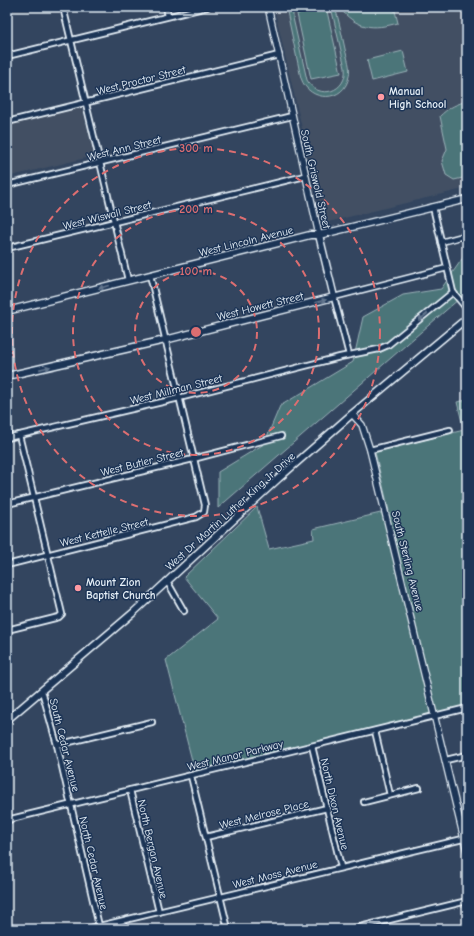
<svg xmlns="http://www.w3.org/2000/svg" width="474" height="936" viewBox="0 0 474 936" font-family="'Comic Neue',sans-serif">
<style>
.built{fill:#425064}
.green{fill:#4c7479;stroke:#9ab2b8}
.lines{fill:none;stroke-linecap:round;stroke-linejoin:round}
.minor-casing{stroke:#e8f1f8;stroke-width:8}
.tertiary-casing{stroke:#e8f1f8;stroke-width:8}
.secondary-casing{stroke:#e8f1f8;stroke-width:9}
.minor{stroke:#1d3557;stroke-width:4.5}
.tertiary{stroke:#1d3557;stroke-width:5.5}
.secondary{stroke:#1d3557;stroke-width:6}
.oneway{fill:#64778f}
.ring{fill:none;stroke:#dc6e71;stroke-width:2;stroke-dasharray:7 5}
.poi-dot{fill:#ff9aa2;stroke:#1d3557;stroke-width:1.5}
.labels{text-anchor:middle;stroke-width:3;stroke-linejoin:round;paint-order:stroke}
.street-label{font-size:11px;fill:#e8f1f8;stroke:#1d3557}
.poi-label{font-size:11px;font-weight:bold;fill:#e8f1f8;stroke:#1d3557;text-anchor:start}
.centre{fill:#dc6e71;stroke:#1d3557;stroke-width:2}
.ring-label{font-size:12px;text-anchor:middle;font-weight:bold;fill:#dc6e71;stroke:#1d3557;stroke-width:3;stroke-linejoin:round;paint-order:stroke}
</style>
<rect width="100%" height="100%" fill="#33455f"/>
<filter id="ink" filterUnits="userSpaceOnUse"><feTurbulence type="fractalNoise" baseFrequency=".025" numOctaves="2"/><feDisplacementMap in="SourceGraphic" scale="8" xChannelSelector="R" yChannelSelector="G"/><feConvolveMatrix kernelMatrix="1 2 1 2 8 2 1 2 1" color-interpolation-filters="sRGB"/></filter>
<g filter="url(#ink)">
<g class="built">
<polygon points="274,7 467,7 467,188 324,223"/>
<polygon points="82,107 94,156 7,177 7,154 11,153 7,134 7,125"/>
</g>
<g class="green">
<path d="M286,7H293V18L307,80C318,101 348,92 345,68L331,7H335C339,21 342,35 345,49C347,58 351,67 349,76C345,103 309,103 301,78Z"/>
<polygon points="326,7 341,73 311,79 297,14"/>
<path d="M339,7H394L398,23C373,30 356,29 339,7Z"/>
<polygon points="403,51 408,72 372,81 367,60"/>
<path d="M464,102H467V177L454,180L446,175L442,161L447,149L440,116C447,109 454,105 464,102Z"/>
<polygon points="467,252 467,292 218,508 218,472 264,444 280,406 353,362 363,317 403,295 441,289"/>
<polygon points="467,400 467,706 195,772 166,660 218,619 184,577 257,507 269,549 314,539 313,529 389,511 375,452 464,430 457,402"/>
</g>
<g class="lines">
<defs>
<g id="minor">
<polyline points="63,7 128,280"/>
<polyline points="166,7 168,16"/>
<polyline points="7,56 207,7"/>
<polyline points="7,122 279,55"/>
<polyline points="7,185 292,116"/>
<polyline points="433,207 453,292 467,309"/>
<polyline points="441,242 467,235"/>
<polyline points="7,248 305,176"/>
<polyline points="349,355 334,297 447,268"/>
<polyline points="7,428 9,437"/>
<polyline points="7,438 175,399 340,357 379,349 388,345 453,292"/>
<polyline points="370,450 450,430"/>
<polyline points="7,504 193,459 281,436"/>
<polyline points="7,565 196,517 204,512 205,505 150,275"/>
<polyline points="167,581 184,611"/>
<polyline points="7,630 59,617 62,614 19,435"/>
<polyline points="42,691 57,745 99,926"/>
<polyline points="375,731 390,795"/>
<polyline points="57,745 152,722"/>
<polyline points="312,746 341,867"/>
<polyline points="446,760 467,755"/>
<polyline points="191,776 228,929"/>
<polyline points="130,790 159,912"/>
<polyline points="364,802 419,788"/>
<polyline points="7,811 9,820"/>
<polyline points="7,820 467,708"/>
<polyline points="206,837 327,808"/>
<polyline points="87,929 467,838"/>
<polyline points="352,929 467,901"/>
</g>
<g id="tertiary">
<polyline points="268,7 319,235"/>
<polyline points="352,414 362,425 370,450 467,851"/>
</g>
<g id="secondary">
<polyline points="7,311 310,235 319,235 467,199"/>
<polyline points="7,376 165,340 334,297 319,235"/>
<polyline points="7,720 134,612 279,478 352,414 467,318"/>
</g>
</defs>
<use href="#minor" class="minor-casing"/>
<use href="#tertiary" class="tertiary-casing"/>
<use href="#secondary" class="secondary-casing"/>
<use href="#minor" class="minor"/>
<use href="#tertiary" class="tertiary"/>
<use href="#secondary" class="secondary"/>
</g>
<defs><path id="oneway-solid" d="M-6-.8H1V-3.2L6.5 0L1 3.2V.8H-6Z"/></defs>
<g class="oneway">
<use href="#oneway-solid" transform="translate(104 287) rotate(165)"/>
<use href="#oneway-solid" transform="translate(321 301) rotate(-14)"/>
<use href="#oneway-solid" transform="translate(423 317) rotate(141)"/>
<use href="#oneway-solid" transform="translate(45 368) rotate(-13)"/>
</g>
</g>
<g class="ring">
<circle cx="196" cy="332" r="61"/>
<circle cx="196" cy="332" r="123"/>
<circle cx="196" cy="332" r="184"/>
</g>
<g class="poi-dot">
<circle cx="381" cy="97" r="4"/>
<circle cx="78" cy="588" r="4"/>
</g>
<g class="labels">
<g class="street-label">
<text transform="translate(141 80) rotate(-14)" y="4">West Proctor Street</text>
<text transform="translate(124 148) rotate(-14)" y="4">West Ann Street</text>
<text transform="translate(316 179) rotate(77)" y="4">South Griswold Street</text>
<text transform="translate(107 215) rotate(-14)" y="4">West Wiswall Street</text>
<text transform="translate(246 241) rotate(-14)" y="4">West Lincoln Avenue</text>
<text transform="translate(260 306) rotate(-14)" y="4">West Howett Street</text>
<text transform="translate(176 389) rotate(-14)" y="4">West Millman Street</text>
<text transform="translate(142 462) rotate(-14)" y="4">West Butler Street</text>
<text transform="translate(230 511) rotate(-42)" y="4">West Dr Martin Luther King Jr Drive</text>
<text transform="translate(104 532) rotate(-14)" y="4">West Kettelle Street</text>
<text transform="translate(408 561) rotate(76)" y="4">South Sterling Avenue</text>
<text transform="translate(65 745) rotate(76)" y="4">South Cedar Avenue</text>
<text transform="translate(235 755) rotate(-14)" y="4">West Manor Parkway</text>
<text transform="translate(335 804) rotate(77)" y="4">North Dixon Avenue</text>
<text transform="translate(264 814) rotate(-14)" y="4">West Melrose Place</text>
<text transform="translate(153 849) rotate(77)" y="4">North Bergan Avenue</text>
<text transform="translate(94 863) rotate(77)" y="4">North Cedar Avenue</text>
<text transform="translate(275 874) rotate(-14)" y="4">West Moss Avenue</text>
</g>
<g class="poi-label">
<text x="389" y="95">Manual<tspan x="389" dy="13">High School</tspan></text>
<text x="86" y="586">Mount Zion<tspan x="86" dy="13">Baptist Church</tspan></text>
</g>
</g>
<circle cx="196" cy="332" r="6" class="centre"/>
<g class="ring-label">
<text x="196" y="152">300 m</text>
<text x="196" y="213">200 m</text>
<text x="196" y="275">100 m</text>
</g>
<rect width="474" height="936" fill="none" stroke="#1d3557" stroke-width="24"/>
<rect x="12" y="12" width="450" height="912" fill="none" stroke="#e8f1f8" stroke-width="1.5" filter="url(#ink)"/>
</svg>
